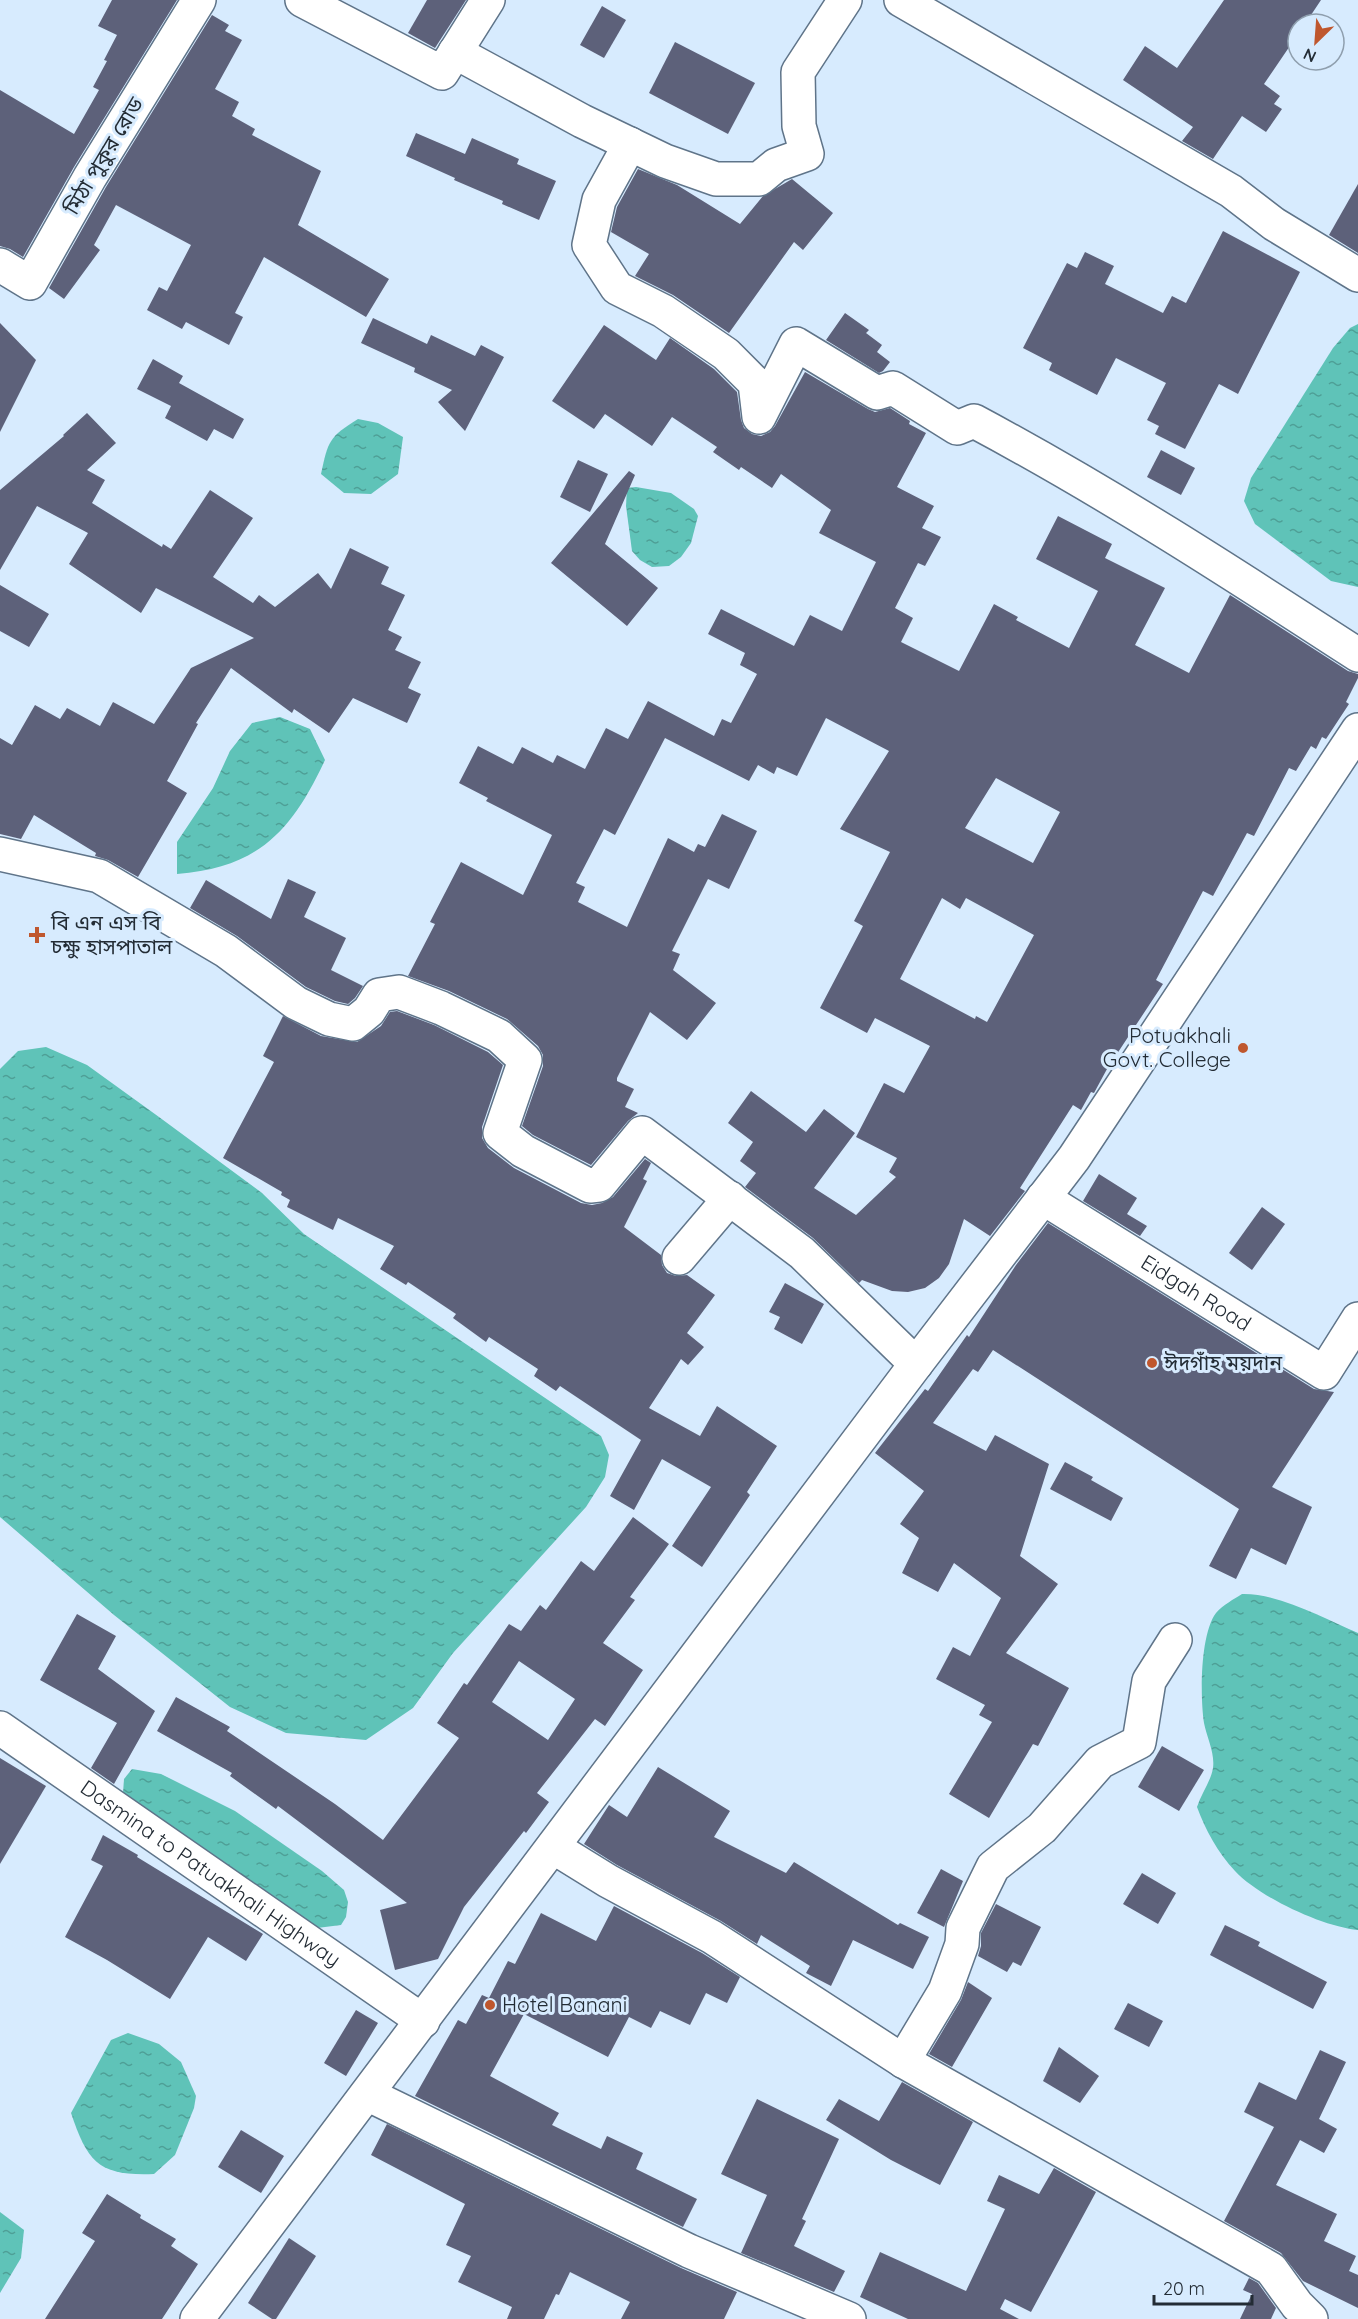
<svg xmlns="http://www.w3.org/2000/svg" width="1358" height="2319" viewBox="0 0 1358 2319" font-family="Quicksand,'Noto Sans Bengali',sans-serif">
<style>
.water{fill:url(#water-ripples)}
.building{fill:#5d617a;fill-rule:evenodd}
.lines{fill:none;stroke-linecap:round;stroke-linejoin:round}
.minor-casing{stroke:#5f7489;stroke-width:36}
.tertiary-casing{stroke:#5f7489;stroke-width:36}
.minor{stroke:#fff;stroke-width:33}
.tertiary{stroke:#fff;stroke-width:33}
.poi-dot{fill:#bf572e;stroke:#d7ebfe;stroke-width:2}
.labels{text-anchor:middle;stroke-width:6;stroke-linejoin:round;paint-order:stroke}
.street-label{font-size:21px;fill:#232c35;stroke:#d7ebfe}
.poi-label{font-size:21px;fill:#232c35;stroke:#d7ebfe;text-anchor:start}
</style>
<defs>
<pattern id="water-ripples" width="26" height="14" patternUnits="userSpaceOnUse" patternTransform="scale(1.5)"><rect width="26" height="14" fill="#5fc3b8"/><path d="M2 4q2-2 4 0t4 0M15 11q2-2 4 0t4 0" fill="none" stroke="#4e9f96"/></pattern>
</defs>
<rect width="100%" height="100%" fill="#d7ebfe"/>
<g class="water">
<polygon points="1358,324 1358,587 1331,581 1255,524 1244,501 1251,478 1333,348 1350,328"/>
<path d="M358,419L378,423L403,437L398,474L371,494L344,493L321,474C328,441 329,437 358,419Z"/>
<polygon points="636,487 671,493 694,509 698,516 691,543 681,557 669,566 652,567 640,560 632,551 626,506 627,488"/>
<path d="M280,717L310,729L325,760C292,831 258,868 177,874V842L213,788L230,751L252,723Z"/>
<polygon points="46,1047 87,1065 159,1117 262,1193 304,1234 601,1436 609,1455 605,1477 586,1507 453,1653 413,1708 366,1740 286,1733 230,1707 114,1615 0,1517 0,1069 18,1051"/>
<path d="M1242,1594C1279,1593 1325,1619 1358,1633V1930C1323,1927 1259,1897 1235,1871C1218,1853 1205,1829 1197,1807C1201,1794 1211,1781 1213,1768C1215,1753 1207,1738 1204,1723C1200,1697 1200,1634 1216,1613C1223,1605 1234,1599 1242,1594Z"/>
<polygon points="132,1769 161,1774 235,1811 322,1871 344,1890 348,1902 346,1917 341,1925 317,1928 123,1793 124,1779"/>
<path d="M128,2033L159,2044L181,2062L196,2096L194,2108L175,2155L154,2174C100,2176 88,2164 71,2113L111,2040Z"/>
<polygon points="0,2212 24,2230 21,2258 0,2293"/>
</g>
<g class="building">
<polygon points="112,0 177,0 74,167 23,257 10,249 0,246 0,90 74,134 99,90 93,87 107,61 104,60 117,35 98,26"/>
<polygon points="427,0 466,0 435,48 408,33"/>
<polygon points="1224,0 1321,0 1305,24 1298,24 1298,34 1264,84 1280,96 1274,104 1282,109 1266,132 1242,116 1213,159 1182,141 1193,127 1123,80 1145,46 1177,68"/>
<polygon points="602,6 626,20 604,58 580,45"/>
<polygon points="212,15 229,25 225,31 242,40 215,89 239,102 232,116 255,129 252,135 321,171 298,225 389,279 366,317 264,257 235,313 243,317 229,345 186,322 182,329 147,310 159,287 167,291 191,245 116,205 94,245 100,250 64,299 49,288 106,187"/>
<polygon points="675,42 755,83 728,134 649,93"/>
<polygon points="416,133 465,154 472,138 519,159 517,164 556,181 539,220 502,204 503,201 454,180 455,178 406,156"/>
<polygon points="638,169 677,185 740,224 763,196 792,179 833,213 803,250 794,242 729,333 673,295 635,276 649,254 611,232 617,207"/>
<polygon points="1358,184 1358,253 1329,235"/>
<polygon points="1223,231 1300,272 1238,394 1219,384 1185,449 1155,434 1159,426 1147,420 1166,383 1116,358 1097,395 1049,370 1052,363 1023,348 1067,263 1077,268 1085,252 1114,266 1105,284 1163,313 1172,296 1186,303"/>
<polygon points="845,313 869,330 866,333 882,345 877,352 890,362 883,371 879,373 826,340"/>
<polygon points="373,318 427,344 431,335 475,356 481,345 504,357 465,431 438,402 452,390 414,372 415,368 361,343"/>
<polygon points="0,323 36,360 0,432"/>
<path d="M604,325L656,360L670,338L714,369L737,392L741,420L744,428L752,434L761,436L770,432L775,426L805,372L868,409L875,412L890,408L910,421L909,424L926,433L897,487L934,506L922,528L941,537L925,566L918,563L895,608L913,618L901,642L959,671L994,604L1018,617L1016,620L1069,648L1098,591L1036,559L1058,516L1112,544L1105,558L1165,588L1135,645L1189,673L1230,595L1348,671L1358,674V678L1346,702L1349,704L1326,739L1322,737L1316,749L1311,746L1296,771L1289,768L1254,836L1247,833L1213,896L1203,891L1156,980L1163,984L1107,1069L1094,1093L1091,1092L1081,1110L1073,1105L1020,1188L1025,1191L990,1236L964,1219L949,1264L939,1278L925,1288L908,1292L892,1291L862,1280L859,1283L813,1238L745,1187L756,1173L740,1161L753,1142L728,1123L751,1091L806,1132L824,1109L855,1133L814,1188L856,1215L896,1177L889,1172L897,1158L856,1137L884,1083L904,1093L930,1046L875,1018L867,1033L820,1008L863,926L854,921L890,852L840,829L889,751L826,718L797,776L777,767L774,774L758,765L749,781L665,738L615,835L604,829L576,883L585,887L578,902L627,927L668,838L694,852L698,844L705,847L722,814L757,831L729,889L708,879L672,951L680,954L673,970L716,1003L687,1040L650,1012L617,1078V1081L634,1089L625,1107L638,1113L628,1121L591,1165L533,1135L522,1126L543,1066V1055L538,1046L507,1019L449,991L408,976L435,924L430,922L461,862L523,895L552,835L486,801L488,798L459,783L478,746L513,764L522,747L553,763L557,755L585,769L606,728L628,739L648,701L714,736L722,719L731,723L757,674L740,665L745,653L708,634L721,609L794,646L810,615L842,631L876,562L819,533L831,510L781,474L772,488L741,467L739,470L713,452L717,447L672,417L652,446L605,414L594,429L552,401ZM996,778L1060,812L1033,863L965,828ZM942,898L960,909L966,898L1034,935L987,1022L976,1016L975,1019L900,979Z"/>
<polygon points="153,359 183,376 179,383 244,419 233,439 214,429 207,441 165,418 171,406 137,389"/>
<polygon points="87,413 116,443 87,470 105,480 92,503 162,547 163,544 171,549 210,490 253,518 213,577 253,603 259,595 275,607 318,573 331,589 350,548 389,567 381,584 405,595 388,630 402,637 395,650 421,662 408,688 421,694 407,723 353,698 329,733 294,709 292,713 231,668 196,723 198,724 167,781 187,793 138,877 108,860 95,856 96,853 34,815 21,839 0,834 0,738 12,745 35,705 60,719 67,708 100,726 113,702 154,724 191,668 254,638 156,588 141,613 69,564 88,533 37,506 0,570 0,490 64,436 63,435"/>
<polygon points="1161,450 1195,468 1181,495 1147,477"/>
<polygon points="578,460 608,474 590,512 560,497"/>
<polygon points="629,471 635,475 605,544 658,588 627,626 551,563"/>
<polygon points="0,585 49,614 29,647 0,631"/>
<polygon points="288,879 316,892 304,917 346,938 331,970 363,986 355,998 348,1004 335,1001 306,987 237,936 190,908 206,880 271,919"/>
<polygon points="397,1011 434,1025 488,1052 503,1065 482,1127 482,1138 488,1148 514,1168 581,1203 592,1205 602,1203 613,1197 645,1159 651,1163 643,1179 647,1181 624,1227 661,1255 662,1265 667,1273 676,1276 687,1275 715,1295 687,1333 704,1347 688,1365 681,1359 649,1408 700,1436 717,1406 777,1446 747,1492 750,1495 702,1567 672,1546 711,1487 662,1459 634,1510 610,1496 641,1440 560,1386 556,1391 534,1376 538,1369 489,1337 486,1342 453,1318 456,1314 408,1282 406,1285 380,1269 394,1246 338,1218 333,1230 287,1207 290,1200 281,1195 282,1192 223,1158 274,1062 263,1056 283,1016 321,1036 357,1042 381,1026 390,1012"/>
<polygon points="1099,1174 1137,1198 1127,1214 1147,1226 1140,1236 1083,1201"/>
<polygon points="1262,1207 1285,1224 1252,1270 1229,1253"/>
<polygon points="1048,1223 1314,1389 1334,1392 1272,1487 1312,1507 1286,1565 1251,1548 1236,1579 1209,1566 1239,1509 993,1350 978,1372 973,1369 933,1423 986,1451 995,1435 1049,1464 1020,1556 1058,1584 1006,1653 1069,1688 1038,1746 1033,1744 989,1818 949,1794 992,1722 979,1715 985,1705 936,1679 953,1647 970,1656 1001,1598 954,1563 938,1592 902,1573 919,1538 900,1524 924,1491 875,1453 925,1389 928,1391 967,1335 969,1337 1016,1265"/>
<polygon points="785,1283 824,1304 802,1344 774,1329 780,1317 769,1312"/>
<polygon points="1065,1462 1093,1477 1091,1480 1123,1498 1111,1521 1050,1489"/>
<path d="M633,1517L669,1544L630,1597L635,1600L603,1643L643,1670L605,1726L595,1719L537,1793L549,1802L526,1833L524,1831L464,1907L438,1959L395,1970L380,1910L407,1903L278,1806L276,1809L230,1776L232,1773L157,1731L176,1697L230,1727L227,1731L335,1804L383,1840L459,1738L437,1723L464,1683L467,1685L509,1624L521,1631L540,1605L546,1610L581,1561L594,1571ZM519,1661L575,1699L548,1740L492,1702Z"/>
<polygon points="77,1614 116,1636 98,1669 155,1711 114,1784 91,1768 117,1723 40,1680"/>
<polygon points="1162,1746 1204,1770 1179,1811 1138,1787"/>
<polygon points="0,1758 46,1786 0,1864"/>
<polygon points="658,1767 730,1811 714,1837 786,1873 794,1862 898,1925 900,1923 929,1937 913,1969 853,1940 831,1986 806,1973 810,1966 761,1935 757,1944 721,1921 617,1865 584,1844 609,1805 627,1817"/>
<polygon points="103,1835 138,1855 137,1857 263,1934 246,1961 208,1937 170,1999 107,1960 65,1937 103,1866 91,1860"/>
<polygon points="941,1869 963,1881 944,1927 917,1913"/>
<polygon points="1142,1873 1176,1893 1158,1924 1123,1904"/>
<polygon points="996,1904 1041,1927 1021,1966 1013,1962 1007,1972 978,1956 981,1946 981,1933"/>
<polygon points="614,1906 702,1953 740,1977 727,2003 706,1993 690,2025 660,2011 651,2028 629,2017 608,2057 524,2014 490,2076 559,2113 552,2125 601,2149 607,2136 643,2153 636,2169 697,2199 683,2227 415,2096 458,2020 466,2024 482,1995 489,1998 508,1961 515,1964 541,1913 596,1941"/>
<polygon points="1225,1925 1260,1942 1258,1946 1327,1982 1313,2009 1210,1955"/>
<polygon points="968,1982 992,1998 952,2067 929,2054 961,2000"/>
<polygon points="1128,2003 1163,2021 1149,2047 1114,2029"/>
<polygon points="356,2010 378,2023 346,2076 324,2063"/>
<polygon points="1059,2047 1099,2076 1080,2103 1043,2081"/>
<polygon points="1320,2050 1346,2062 1319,2119 1337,2129 1324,2153 1300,2140 1276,2185 1337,2214 1324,2241 1356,2256 1349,2271 1358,2275 1358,2308 1303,2281 1281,2253 1224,2221 1274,2127 1244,2112 1259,2082 1296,2100"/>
<polygon points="902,2082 973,2122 940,2185 891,2160 826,2120 839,2099 879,2121"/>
<polygon points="757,2099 839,2139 802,2219 806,2221 794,2246 845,2271 834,2292 741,2253 767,2195 721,2174"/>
<polygon points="387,2124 681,2268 737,2292 724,2319 621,2319 630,2302 570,2272 559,2295 556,2294 544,2319 507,2319 512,2307 458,2282 471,2256 446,2245 465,2204 371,2155"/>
<polygon points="241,2130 284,2156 261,2193 218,2167"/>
<polygon points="1054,2168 1096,2192 1031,2312 1005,2299 1000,2309 1019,2319 908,2319 860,2297 880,2252 966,2291 1005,2209 987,2201 999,2175 1039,2194"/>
<polygon points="107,2194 141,2215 140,2218 176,2239 171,2246 198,2264 162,2319 45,2319 95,2241 82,2233"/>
<polygon points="289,2238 316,2256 276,2319 272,2319 248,2303"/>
<polygon points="1249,2278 1258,2283 1276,2308 1271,2319 1240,2319 1252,2294 1243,2290"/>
</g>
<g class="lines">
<defs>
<g id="minor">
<polyline points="302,0 442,73 488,0"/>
<polyline points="901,0 1231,191 1274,224 1358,275"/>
<polyline points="455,52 582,121 665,161 716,179 759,179 776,165 807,154 799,126 798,72 845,0"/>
<path d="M630,144L599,200L589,245L617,288L663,311L726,354L755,383L759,417L796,344L877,393L893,388L957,428L974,421C1107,492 1232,573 1358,655"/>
<polyline points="0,854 99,876 226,951 296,1003 329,1019 353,1024 369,1011 379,995 399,992 441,1008 499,1036 525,1060 500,1133 523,1151 590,1186 599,1185 642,1133 802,1253 916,1364"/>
<path id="s1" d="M1043,1198L1324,1373L1358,1319"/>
<polyline points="679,1258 730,1198"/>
<polyline points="553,1847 608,1881 712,1937 903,2061 1271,2269 1297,2305 1311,2319"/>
<polyline points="903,2061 945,1991 962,1944 963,1928 993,1867 1042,1828 1100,1762 1139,1742 1149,1681 1175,1640"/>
<polyline points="367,2094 689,2251 849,2319"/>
</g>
<g id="tertiary">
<polyline points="0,265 30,283 90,177 199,0"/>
<path id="s2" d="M0,1728L423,2021"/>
<polyline points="197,2319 916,1364 1074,1158 1358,730"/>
</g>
</defs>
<use href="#minor" class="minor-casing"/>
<use href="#tertiary" class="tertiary-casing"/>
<use href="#minor" class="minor"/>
<use href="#tertiary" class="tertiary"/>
</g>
<g class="poi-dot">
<path d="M34 926h6v6h6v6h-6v6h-6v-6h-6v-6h6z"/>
<circle cx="1243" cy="1048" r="6"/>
<circle cx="1152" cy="1363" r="6"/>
<circle cx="490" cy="2005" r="6"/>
</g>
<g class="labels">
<g class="street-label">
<text transform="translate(104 156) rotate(-59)" y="7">মিঠা পুকুর রোড</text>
<text dy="7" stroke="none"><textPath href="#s1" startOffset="180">Eidgah Road</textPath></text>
<text dy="7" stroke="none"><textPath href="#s2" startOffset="256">Dasmina to Patuakhali Highway</textPath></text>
</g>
<g class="poi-label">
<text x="51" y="930">বি এন এস বি<tspan x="51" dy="24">চক্ষু হাসপাতাল</tspan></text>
<text x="1231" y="1043" text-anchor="end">Potuakhali<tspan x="1231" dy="24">Govt. College</tspan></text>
<text x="1164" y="1370">ঈদগাঁহ ময়দান</text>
<text x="502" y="2012">Hotel Banani</text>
</g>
</g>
<g transform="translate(1316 42) rotate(205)"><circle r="28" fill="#d7ebfe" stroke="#8f9fae" stroke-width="1.5"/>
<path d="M0-4.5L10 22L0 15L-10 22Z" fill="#bf572e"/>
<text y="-9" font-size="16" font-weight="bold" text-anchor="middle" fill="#232c35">N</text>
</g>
<path d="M1154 2295v9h98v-9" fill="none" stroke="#232c35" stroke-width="3"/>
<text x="1163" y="2295" font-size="18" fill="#232c35" stroke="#d7ebfe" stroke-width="4.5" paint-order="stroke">20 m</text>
</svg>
